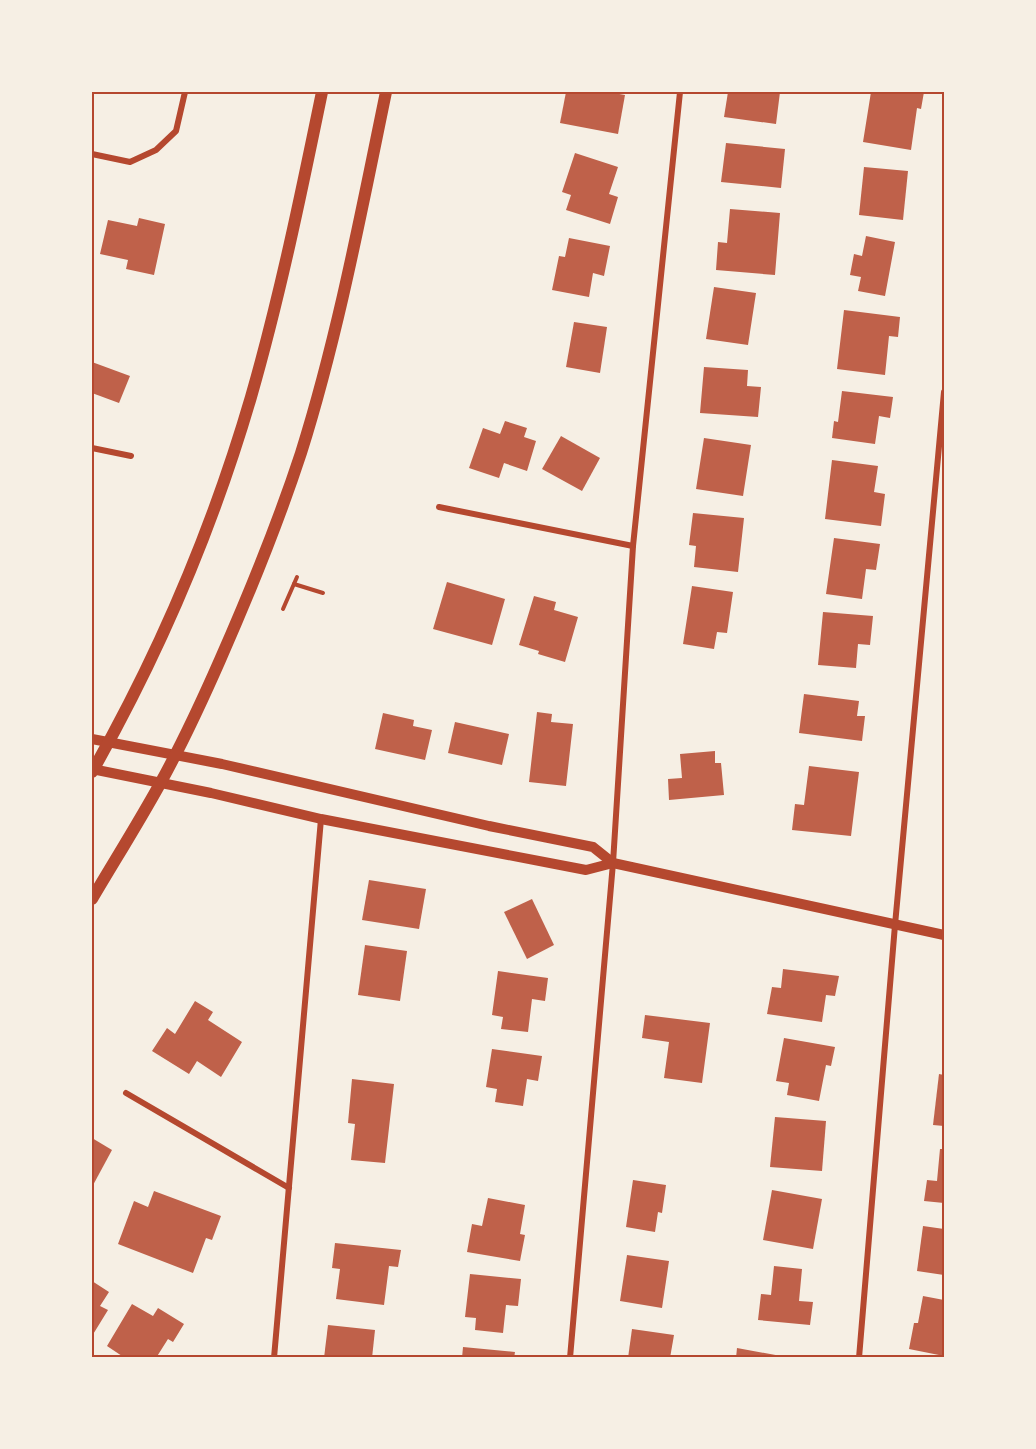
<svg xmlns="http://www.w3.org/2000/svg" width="1036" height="1449" viewBox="0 0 1036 1449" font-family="Rubik,sans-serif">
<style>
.building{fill:#bf614a}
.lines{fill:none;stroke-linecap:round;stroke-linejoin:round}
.path{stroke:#b5482f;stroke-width:4}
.minor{stroke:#b5482f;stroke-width:6}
.tertiary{stroke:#b5482f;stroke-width:10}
.secondary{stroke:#b5482f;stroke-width:12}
.neatline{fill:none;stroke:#b5482f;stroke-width:2}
</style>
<rect width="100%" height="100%" fill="#f6efe4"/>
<g class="building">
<polygon points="566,92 608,92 625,95 618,134 560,123"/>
<polygon points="728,92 780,92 776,124 724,117"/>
<polygon points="871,92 924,92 921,109 917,108 911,150 863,142"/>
<polygon points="726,143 785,149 781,188 721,182"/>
<polygon points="575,153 618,167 609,194 618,197 610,224 566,210 571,195 562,192"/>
<polygon points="864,167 908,171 903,220 859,215"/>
<polygon points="730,209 780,213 775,275 716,270 718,242 727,243"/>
<polygon points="139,218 165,224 154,275 126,269 128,260 100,254 108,220 137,226"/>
<polygon points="866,236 895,242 885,296 858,291 861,277 850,275 854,254 862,256"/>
<polygon points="569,238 610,246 604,276 593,273 589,297 552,290 559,256 565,257"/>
<polygon points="714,287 756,293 748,345 706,339"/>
<polygon points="844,310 900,317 898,337 889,336 885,375 837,369"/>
<polygon points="574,322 607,327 600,373 566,367"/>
<polygon points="92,362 130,376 119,403 92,393"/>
<polygon points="704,367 748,370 747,386 761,387 758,417 700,413"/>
<polygon points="842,391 893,397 890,418 879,416 875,444 832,438 834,421 838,422"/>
<polygon points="505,421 527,428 524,437 536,441 527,471 504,463 499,478 469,468 483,428 500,434"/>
<polygon points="561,436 600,458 582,491 542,469"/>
<polygon points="704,438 751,445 743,496 696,489"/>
<polygon points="832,460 878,466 874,492 885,494 881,526 825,519"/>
<polygon points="693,513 744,518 738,572 694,567 696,546 689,545"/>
<polygon points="834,538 880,544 876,570 866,569 862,599 826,594"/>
<polygon points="447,582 505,599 492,645 433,629"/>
<polygon points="692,586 733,592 727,633 717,632 714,649 683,644"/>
<polygon points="534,596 556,602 554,610 578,617 565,662 538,654 539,651 519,645"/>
<polygon points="823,612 873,616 870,645 858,644 856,668 818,665"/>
<polygon points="804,694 859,701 857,716 865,716 862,741 799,733"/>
<polygon points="537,712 552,714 551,722 573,724 566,786 529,782"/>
<polygon points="383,713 414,720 413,726 432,730 425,760 375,749"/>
<polygon points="455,722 509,734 502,765 448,753"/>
<polygon points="715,751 715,763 721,763 724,795 669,800 668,779 682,778 680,754"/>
<polygon points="809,766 859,772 851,836 792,830 795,804 804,805"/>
<polygon points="369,880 426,889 419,929 362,920"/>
<polygon points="532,899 554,945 527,959 504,912"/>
<polygon points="365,945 407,951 400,1001 358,995"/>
<polygon points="783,969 839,976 835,996 826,995 822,1022 767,1014 772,987 781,988"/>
<polygon points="498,971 548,978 545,1001 532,999 528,1032 501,1029 503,1017 492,1015"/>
<polygon points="195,1001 213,1012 208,1020 242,1042 221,1077 197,1061 189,1074 152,1051 167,1028 175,1034"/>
<polygon points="645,1015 710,1023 702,1083 664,1078 669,1042 642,1038"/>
<polygon points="784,1038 835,1047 831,1066 826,1065 819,1101 787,1095 789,1083 776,1081"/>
<polygon points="492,1049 542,1056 538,1081 527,1079 523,1106 495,1102 497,1089 486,1087"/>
<polygon points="939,1074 944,1075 944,1126 933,1125"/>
<polygon points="352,1079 394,1084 385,1163 351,1160 355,1124 348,1123"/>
<polygon points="775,1117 826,1121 822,1171 770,1167"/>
<polygon points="92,1138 112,1150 92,1187"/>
<polygon points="940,1149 944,1149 944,1203 924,1201 927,1180 937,1181"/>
<polygon points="633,1180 666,1185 662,1213 658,1212 655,1232 626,1227"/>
<polygon points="772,1190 822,1199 813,1249 763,1240"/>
<polygon points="154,1191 221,1216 212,1240 206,1238 193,1273 118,1244 134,1201 148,1207"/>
<polygon points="488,1198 525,1205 520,1234 525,1235 520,1261 467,1252 472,1224 482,1226"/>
<polygon points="923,1226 944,1229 944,1275 917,1271"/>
<polygon points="335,1243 401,1250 398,1267 389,1266 384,1305 336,1299 340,1269 332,1268"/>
<polygon points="627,1255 669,1261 662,1308 620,1301"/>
<polygon points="774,1266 802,1269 799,1301 813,1302 810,1325 758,1320 761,1294 771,1295"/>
<polygon points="470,1274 521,1279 518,1306 506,1305 503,1333 475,1330 476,1318 465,1317"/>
<polygon points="92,1281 109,1292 100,1306 108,1310 92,1336"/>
<polygon points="923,1296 944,1300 944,1356 909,1349 914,1323 918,1323"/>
<polygon points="132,1304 153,1316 158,1308 184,1324 173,1342 168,1339 156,1358 125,1358 107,1346"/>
<polygon points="328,1325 375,1330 372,1358 324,1358"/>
<polygon points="632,1329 674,1335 670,1358 628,1358"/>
<polygon points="463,1347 515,1352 514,1358 462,1358"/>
<polygon points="737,1348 781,1356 781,1358 736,1358"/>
</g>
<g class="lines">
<g class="path">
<polyline points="294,584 323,593"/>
<polyline points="283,609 297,577"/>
</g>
<g class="minor">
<polyline points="92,154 130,162 156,150 176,131 185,92"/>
<polyline points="92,448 131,456"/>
<polyline points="439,507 633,546"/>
<polyline points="126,1093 289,1188"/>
<polyline points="274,1358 321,819"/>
<polyline points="570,1358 613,863 633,546 680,92"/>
<polyline points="859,1358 895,925 944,392"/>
</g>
<g class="tertiary">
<polyline points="92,739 222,764 489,826 593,847 613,863 944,935"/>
<polyline points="92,769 211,793 321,819 586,870 613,863"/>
</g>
<g class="secondary">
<path d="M92,772C159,654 213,527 251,397C280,296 301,194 322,92"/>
<path d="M92,899C115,860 139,822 161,782C183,742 202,701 220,660C250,592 278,523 301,453C338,335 361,213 386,92"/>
</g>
</g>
<rect width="1036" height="1449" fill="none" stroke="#f6efe4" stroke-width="186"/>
<rect x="93" y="93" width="850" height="1263" class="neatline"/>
</svg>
